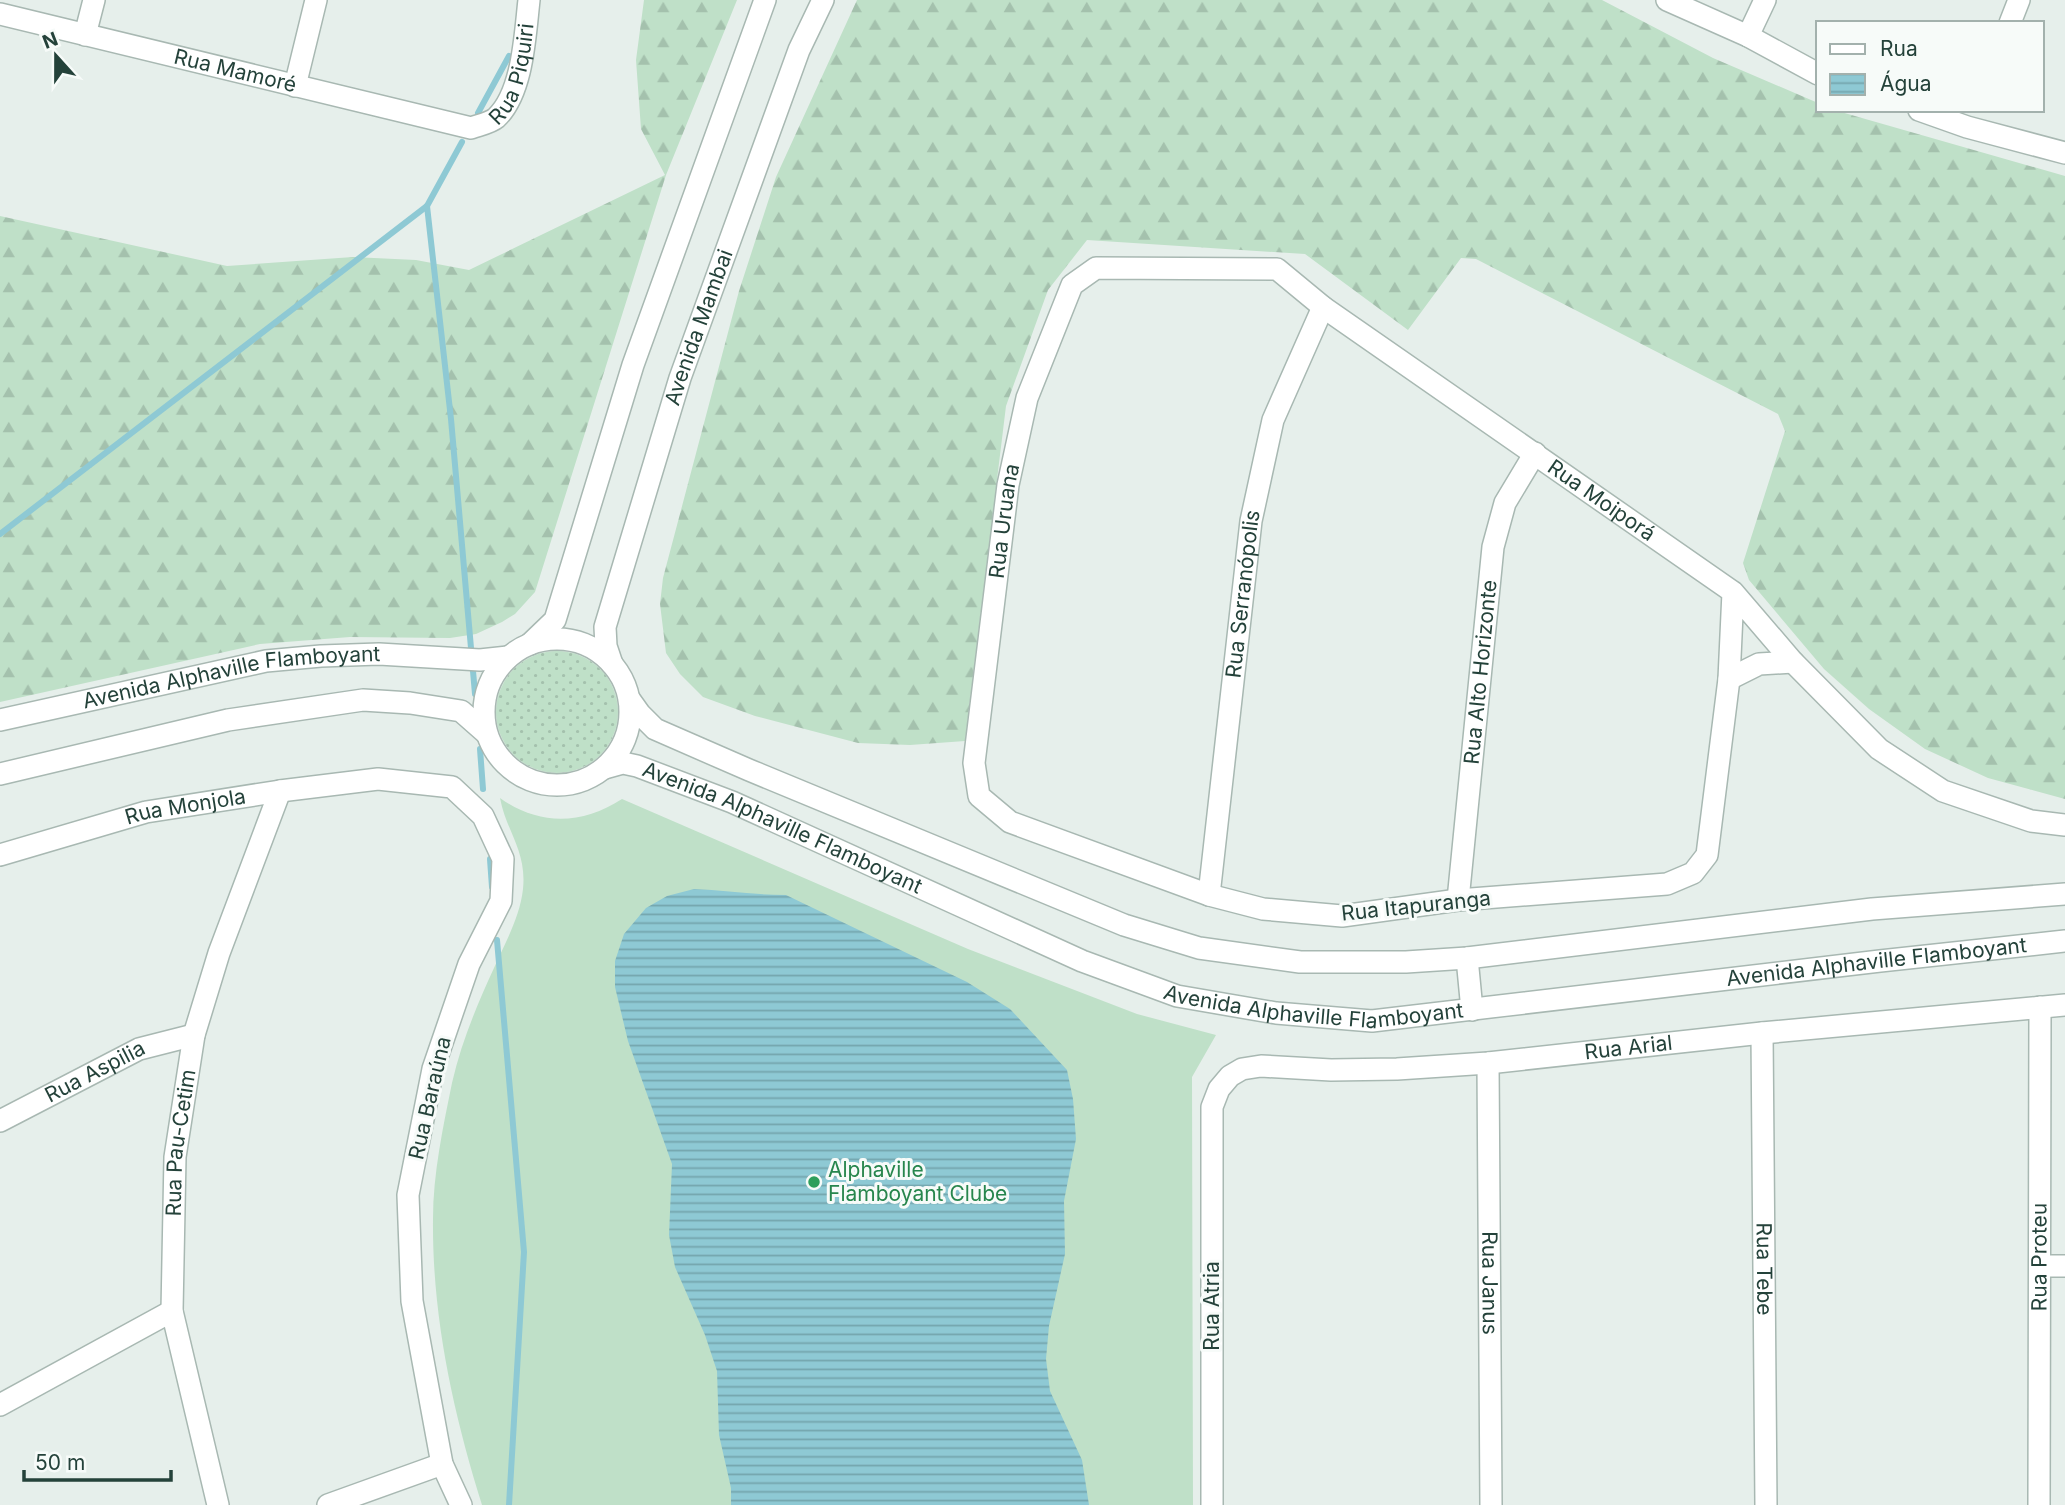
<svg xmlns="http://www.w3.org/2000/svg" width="2065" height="1505" viewBox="0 0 2065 1505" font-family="Inter,sans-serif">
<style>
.grass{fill:url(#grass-dots)}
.forest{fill:url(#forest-firs)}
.pitch{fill:#bfe0c8}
.water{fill:url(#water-rules)}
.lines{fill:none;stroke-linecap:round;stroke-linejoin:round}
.stream{stroke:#8ec9d4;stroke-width:6}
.minor-casing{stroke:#a8b8b2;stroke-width:24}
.tertiary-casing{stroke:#a8b8b2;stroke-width:24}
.minor{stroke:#fff;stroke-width:21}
.tertiary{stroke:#fff;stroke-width:21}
.leisure-dot{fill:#2e9e5b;stroke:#f7fbf9;stroke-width:2.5}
.labels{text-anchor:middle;stroke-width:6;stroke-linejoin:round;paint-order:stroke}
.street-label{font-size:21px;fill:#24423a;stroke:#f7fbf9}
.leisure-label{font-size:21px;fill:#27864d;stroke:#f7fbf9;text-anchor:start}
</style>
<defs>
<pattern id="grass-dots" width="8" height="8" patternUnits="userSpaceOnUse" patternTransform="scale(1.75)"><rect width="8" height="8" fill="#bfe0c8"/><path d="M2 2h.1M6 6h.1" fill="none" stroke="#a4c1ad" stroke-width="1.8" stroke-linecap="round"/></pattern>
<pattern id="forest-firs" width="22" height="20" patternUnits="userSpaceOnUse" patternTransform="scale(1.75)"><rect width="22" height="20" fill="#bfe0c8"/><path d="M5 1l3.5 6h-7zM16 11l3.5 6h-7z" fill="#a4c1ad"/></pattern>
<pattern id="water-rules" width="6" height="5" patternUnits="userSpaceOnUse" patternTransform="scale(1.75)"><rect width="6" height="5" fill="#8ec9d4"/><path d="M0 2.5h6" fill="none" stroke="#74a5ad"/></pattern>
</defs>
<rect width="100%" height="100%" fill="#e6efeb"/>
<circle class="grass" cx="557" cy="712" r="61"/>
<g class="forest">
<polygon points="644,0 737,0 666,175 535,592 515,614 502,622 476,634 450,638 350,637 260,644 0,702 0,216 227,266 353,257 416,260 469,270 665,175 641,129 636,60"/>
<polygon points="857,0 1602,0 1713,58 1818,103 1818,110 1834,110 2065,176 2065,799 1988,778 1925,749 1869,709 1824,669 1749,580 1743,563 1785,431 1778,414 1476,259 1461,258 1408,330 1305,254 1087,240 1048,290 1006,406 965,741 910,745 858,743 755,716 703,697 680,674 666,653 660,604 663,578 739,291 776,177"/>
</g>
<path class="pitch" d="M500,798C539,826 582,825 622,799L968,949L1137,1014L1216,1035L1192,1077L1193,1505H482C453,1412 432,1317 433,1219C433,1174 443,1127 452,1083C461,1043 477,1005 494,968C505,943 520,917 523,889C527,851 506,831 500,798Z"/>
<path class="water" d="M694,889C725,890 755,895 786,895L967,982L1010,1009L1067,1070L1073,1099L1076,1139L1064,1201L1065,1254L1049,1326L1046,1359L1050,1391L1082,1460L1089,1505H731V1488L719,1435L717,1371L705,1335L675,1267L669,1235L672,1164L628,1041L615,987V961L624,934L646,908L667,896Z"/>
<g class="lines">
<g class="stream">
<polyline points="478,113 509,56"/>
<polyline points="427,206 451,419 471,648"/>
<polyline points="0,534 427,206 462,142"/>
<polyline points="473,671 475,694"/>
<polyline points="480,749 483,789"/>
<polyline points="490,859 492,887"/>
<polyline points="497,940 524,1252 509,1505"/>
</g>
<defs>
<g id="minor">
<polyline points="1667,0 1748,36 1818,74"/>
<path id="s1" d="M0,14L471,128C479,125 490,123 496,118C523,93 525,35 529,0"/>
<polyline points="2010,23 2019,0"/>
<polyline points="85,35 94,0"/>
<polyline points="1748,36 1765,0"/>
<polyline points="295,86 316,0"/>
<polyline points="1919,110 1967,127 2065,153"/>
<path id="s2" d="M1733,592L1729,679L1707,855L1693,873L1667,884L1458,900L1342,916L1263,909L1209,895L1010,822L979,796L974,763L1008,485L1027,398L1072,285L1096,268L1277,269L1323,307L1733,592L1793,662L1879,749L1943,791L2031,821L2065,825"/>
<polyline points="1729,679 1759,664 1793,662"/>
<path id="s3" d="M0,855L146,812L280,791L378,779L452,787L483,816L503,859L501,901L469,964L433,1069L408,1195L412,1301L442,1464L461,1505"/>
<path id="s4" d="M1209,895L1251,521L1273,420L1323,307"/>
<path id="s5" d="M1458,900L1493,547L1505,503L1535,453"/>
<path id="s6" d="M1762,1033L1766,1505"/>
<path id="s7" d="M1488,1063L1491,1505"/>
<path id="s8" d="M0,1121L139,1049L194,1035"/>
<polyline points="2040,1266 2065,1266"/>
<polyline points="0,1405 172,1311"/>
<path id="s9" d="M218,1505L172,1311L175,1157L194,1035L219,953L280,791"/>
<polyline points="328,1505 442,1464"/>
<path id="s10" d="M1212,1505V1107L1219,1089L1230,1076L1242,1069L1261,1066L1331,1070L1397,1069L1488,1063L1762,1033L2065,1005"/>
<path id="s11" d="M2039,1505L2040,1007"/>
</g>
<g id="tertiary">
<circle cx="557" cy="712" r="73"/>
<polyline points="530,644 555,620 633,365 765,0"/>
<path id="s12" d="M612,664L606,646L605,627L680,378L799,50L823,0"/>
<polyline points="630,700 640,714 655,729 749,770 1124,925 1199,948 1300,962 1406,962 1467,958 1872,909 2065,894"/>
<path id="s13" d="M0,720L266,661L321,656L379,654L480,660L508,657"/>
<path id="s14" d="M605,768L623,763L637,766L732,802L1082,961L1177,996L1276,1013L1372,1021L1880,961L2065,941"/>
<polyline points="0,774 228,720 363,700 410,703 461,711 486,733"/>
<polyline points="1467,958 1472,1010"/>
</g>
</defs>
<use href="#minor" class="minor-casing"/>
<use href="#tertiary" class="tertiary-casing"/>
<use href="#minor" class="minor"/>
<use href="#tertiary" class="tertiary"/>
</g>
<circle class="leisure-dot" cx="814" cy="1182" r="7"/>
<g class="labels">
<g class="street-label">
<text dy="7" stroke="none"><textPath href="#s1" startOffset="560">Rua Piquiri</textPath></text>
<text dy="7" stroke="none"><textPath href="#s1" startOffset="242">Rua Mamoré</textPath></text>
<text dy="7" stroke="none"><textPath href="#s12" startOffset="352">Avenida Mambai</textPath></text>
<text dy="7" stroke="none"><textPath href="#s2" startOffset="2163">Rua Moiporá</textPath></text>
<text dy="7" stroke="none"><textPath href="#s2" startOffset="1307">Rua Uruana</textPath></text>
<text dy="7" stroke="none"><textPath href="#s4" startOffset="303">Rua Serranópolis</textPath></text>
<text dy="7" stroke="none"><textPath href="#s5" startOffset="229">Rua Alto Horizonte</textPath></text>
<text dy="7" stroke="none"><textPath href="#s13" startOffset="236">Avenida Alphaville Flamboyant</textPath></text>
<text dy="7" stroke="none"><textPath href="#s3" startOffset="192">Rua Monjola</textPath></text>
<text dy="7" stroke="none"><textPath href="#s14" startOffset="191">Avenida Alphaville Flamboyant</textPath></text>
<text transform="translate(1416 906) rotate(-6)" y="7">Rua Itapuranga</text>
<text dy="7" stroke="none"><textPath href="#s14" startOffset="1325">Avenida Alphaville Flamboyant</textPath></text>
<text dy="7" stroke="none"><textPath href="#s14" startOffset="758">Avenida Alphaville Flamboyant</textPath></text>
<text dy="7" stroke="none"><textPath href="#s10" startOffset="836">Rua Arial</textPath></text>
<text dy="7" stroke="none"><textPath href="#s8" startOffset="107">Rua Aspilia</textPath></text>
<text transform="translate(430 1098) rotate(-77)" y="7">Rua Baraúna</text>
<text dy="7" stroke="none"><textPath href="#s9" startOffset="368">Rua Pau-Cetim</textPath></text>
<text dy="7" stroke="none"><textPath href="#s11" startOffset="248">Rua Proteu</textPath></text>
<text dy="7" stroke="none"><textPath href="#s6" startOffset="236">Rua Tebe</textPath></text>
<text dy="7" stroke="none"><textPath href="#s7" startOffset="220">Rua Janus</textPath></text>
<text transform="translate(1212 1306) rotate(-90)" y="7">Rua Atria</text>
</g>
<g class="leisure-label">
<text x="828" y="1177">Alphaville<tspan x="828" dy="24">Flamboyant Clube</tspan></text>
</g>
</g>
<rect x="1816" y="21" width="228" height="91" fill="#f7fbf9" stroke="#a3b1ad" stroke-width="2"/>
<rect x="1830" y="44" width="35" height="10" fill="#ffffff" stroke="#a3b1ad" stroke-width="2"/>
<text x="1880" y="56" font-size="21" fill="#24423a">Rua</text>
<rect x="1830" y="74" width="35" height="21" fill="url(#water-rules)" stroke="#a3b1ad" stroke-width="2"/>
<text x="1880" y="91" font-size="21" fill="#24423a">Água</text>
<g transform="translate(56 56) rotate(339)" stroke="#f7fbf9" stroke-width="5" paint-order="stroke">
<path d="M0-5L12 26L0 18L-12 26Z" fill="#24423a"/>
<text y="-10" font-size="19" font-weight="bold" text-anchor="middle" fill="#24423a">N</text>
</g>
<path d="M24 1470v10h147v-10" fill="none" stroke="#24423a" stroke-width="3.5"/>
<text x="35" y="1470" font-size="21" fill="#24423a" stroke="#f7fbf9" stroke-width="5" paint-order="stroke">50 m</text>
</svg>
